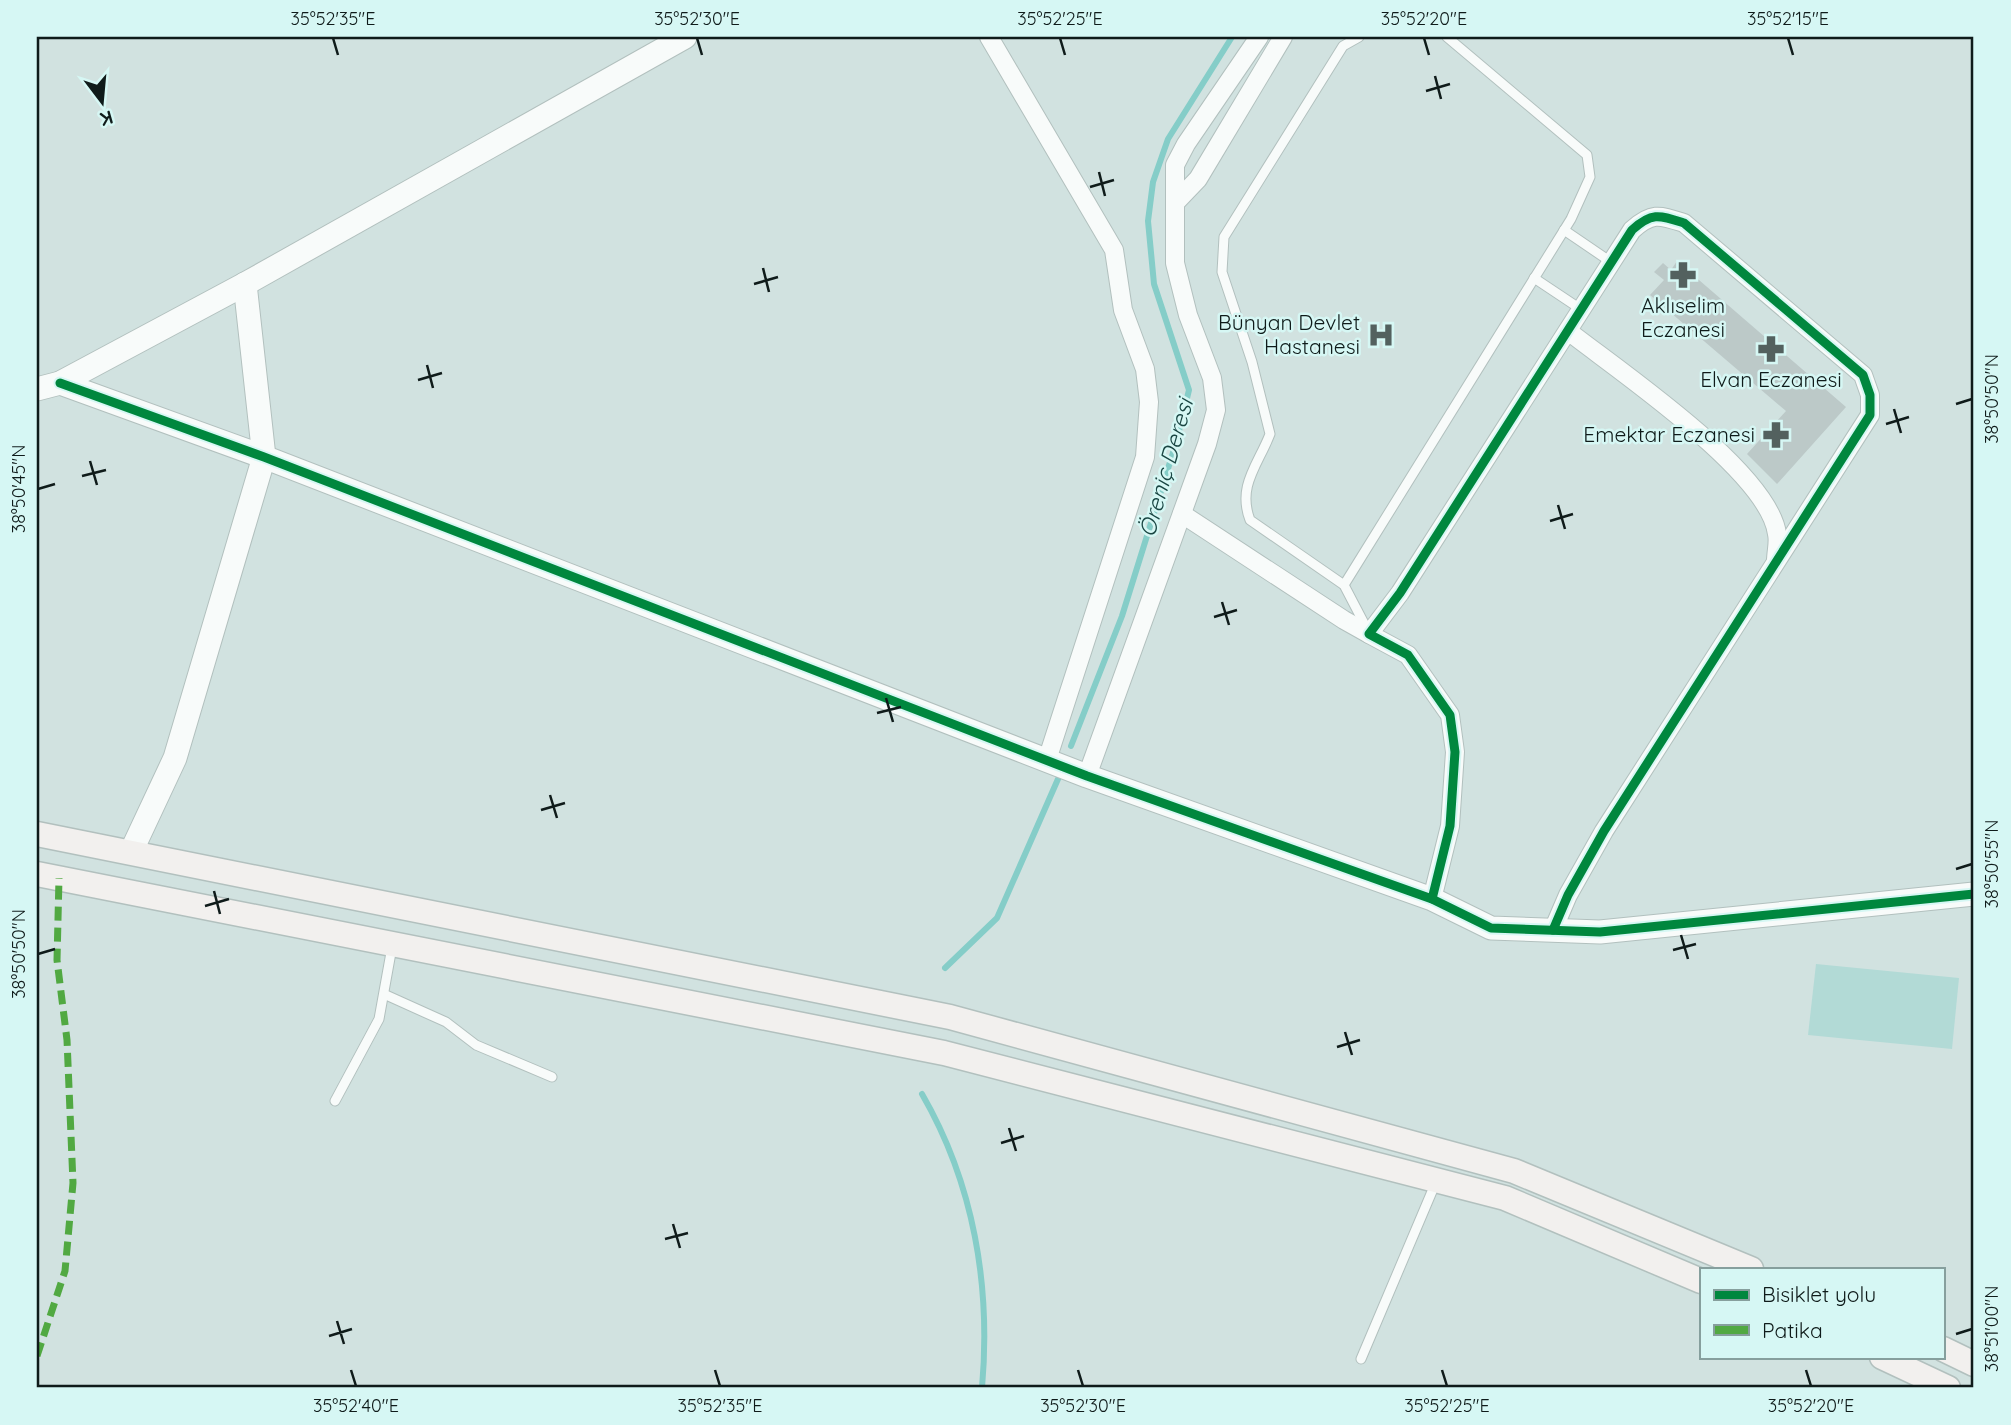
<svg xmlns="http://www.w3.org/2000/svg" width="2011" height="1425" viewBox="0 0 2011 1425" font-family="Quicksand,sans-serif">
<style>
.green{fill:#b2dad6}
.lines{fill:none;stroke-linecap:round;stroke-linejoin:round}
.stream{stroke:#85cdc8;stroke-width:6}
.building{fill:#bcc9c8}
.service-casing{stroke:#b2c0be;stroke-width:11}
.minor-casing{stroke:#b2c0be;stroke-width:20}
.tertiary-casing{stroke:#b2c0be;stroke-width:25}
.secondary-casing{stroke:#b2c0be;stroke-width:27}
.service{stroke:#f8fbfa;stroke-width:9}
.minor{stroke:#f8fbfa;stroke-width:18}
.tertiary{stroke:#f8fbfa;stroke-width:23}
.secondary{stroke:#f2f0ee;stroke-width:24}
.quiet{stroke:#51a942;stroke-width:7;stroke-dasharray:14 7;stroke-linecap:butt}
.cycleway-casing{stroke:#d6f7f4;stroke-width:13}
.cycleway{stroke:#00873e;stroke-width:9}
.ticks{fill:none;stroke:#0f1b1a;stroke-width:2.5}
.labels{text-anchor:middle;stroke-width:5;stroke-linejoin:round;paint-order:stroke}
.poi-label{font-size:21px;fill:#0f1b1a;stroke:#d6f7f4}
.water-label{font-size:23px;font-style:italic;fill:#1a4643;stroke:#d6f7f4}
.neatline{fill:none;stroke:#0f1b1a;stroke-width:2.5}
.ticks-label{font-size:18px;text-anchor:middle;fill:#0f1b1a}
</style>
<rect width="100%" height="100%" fill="#d1e2e0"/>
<polygon class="green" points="1816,964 1959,978 1952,1049 1808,1035"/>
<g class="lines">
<g class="stream">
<polyline points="1071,746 1122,616 1176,443 1189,390 1154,284 1148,221 1153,182 1168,139 1232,37"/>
<polyline points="945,968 997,918 1058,779"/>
<path d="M922,1094C974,1184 991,1286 982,1388"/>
</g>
</g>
<polygon class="building" points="1677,261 1846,407 1777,484 1747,454 1786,411 1650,295 1664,280 1654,272 1663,263 1671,270"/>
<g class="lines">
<defs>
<g id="service">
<path d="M1359,37L1343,46L1224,237L1222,272L1252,362L1270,434C1258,465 1237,486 1250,520L1344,585L1367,629"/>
<polyline points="1564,230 1611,262"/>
<polyline points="1534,278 1582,310"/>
<polyline points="1344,585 1571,219 1590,177 1587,155 1447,37"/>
<polyline points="386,995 446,1022 476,1045 552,1077"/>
<polyline points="335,1101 379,1019 392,947"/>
<polyline points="1361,1359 1436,1182"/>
</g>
<g id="minor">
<polyline points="989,37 1114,250 1123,310 1145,369 1149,402 1145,457 1047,760"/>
<polyline points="1175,203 1198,179 1283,37"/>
<path d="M1568,331C1619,371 1769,472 1777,534C1779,542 1776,552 1776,561"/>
<polyline points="1182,514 1344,620 1369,634"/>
<polyline points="1087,776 1207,444 1216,410 1212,378 1188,315 1175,263 1175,165 1186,144 1259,37"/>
<path d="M1432,899L1450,826L1455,752L1450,715L1408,655L1369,634L1400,593L1632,230C1652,212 1659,215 1684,223L1863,375L1870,395V415L1604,831L1568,895L1553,930"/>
</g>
<g id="tertiary">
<polyline points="60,383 264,457 1087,776 1432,899 1491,928 1600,932 1974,894"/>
<polyline points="37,389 60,383 245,284 685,37"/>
<polyline points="131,852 175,758 264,457 245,284"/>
</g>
<g id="secondary">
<polyline points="37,834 950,1017 1514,1171 1751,1269"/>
<polyline points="37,874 944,1053 1505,1198 1701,1281"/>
<polyline points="1943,1349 1974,1364"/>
<polyline points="1882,1357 1948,1388"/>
</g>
</defs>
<use href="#service" class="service-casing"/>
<use href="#minor" class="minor-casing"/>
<use href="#tertiary" class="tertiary-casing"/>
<use href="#secondary" class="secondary-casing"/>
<use href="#service" class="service"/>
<use href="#minor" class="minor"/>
<use href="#tertiary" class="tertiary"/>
<use href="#secondary" class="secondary"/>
<polyline class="quiet" points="37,1356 65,1271 73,1183 67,1040 57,960 59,878"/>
<defs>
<g id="cycleway">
<polyline points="60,383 264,457 1087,776 1432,899 1491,928 1600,932 1974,894"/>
<path d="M1432,899L1450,826L1455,752L1450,715L1408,655L1369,634L1400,593L1632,230C1652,212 1659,215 1684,223L1863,375L1870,395V415L1604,831L1568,895L1553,930"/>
</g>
</defs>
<use href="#cycleway" class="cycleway-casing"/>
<use href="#cycleway" class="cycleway"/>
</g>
<path class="ticks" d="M333,38L338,55M697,38L702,55M1060,38L1065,55M1424,38L1429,55M1788,38L1793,55M1435,76L1441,99M1426,91L1450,84M1099,172L1105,196M1090,187L1114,180M763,268L769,292M754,284L778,277M427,365L433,388M418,380L442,373M1956,404L1972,399M1894,409L1901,433M1886,424L1909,417M90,461L97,485M82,476L106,470M38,489L55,484M1558,505L1565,529M1550,521L1573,514M1222,602L1229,625M1214,617L1237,610M886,698L893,722M877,713L901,707M550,795L557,818M541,810L565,803M1956,869L1972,864M214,891L220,914M205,906L229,899M1681,935L1688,959M1673,950L1696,944M38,954L55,949M1345,1032L1352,1055M1337,1047L1360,1040M1009,1128L1016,1151M1001,1143L1024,1136M673,1224L680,1248M665,1239L688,1233M337,1321L344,1344M1956,1334L1972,1329M329,1336L352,1329M351,1370L356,1386M715,1370L720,1386M1078,1370L1083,1386M1442,1370L1447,1386M1806,1370L1811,1386"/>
<defs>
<symbol id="pharmacy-bare" viewBox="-9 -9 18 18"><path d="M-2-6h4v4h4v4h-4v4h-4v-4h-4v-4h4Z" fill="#53615f" stroke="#d6f7f4" stroke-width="2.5" paint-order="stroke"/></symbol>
<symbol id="hospital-bare" viewBox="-9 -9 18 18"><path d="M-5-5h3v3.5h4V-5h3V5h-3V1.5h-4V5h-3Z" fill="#53615f" stroke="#d6f7f4" stroke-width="2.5" paint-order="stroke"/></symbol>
</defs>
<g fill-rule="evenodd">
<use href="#pharmacy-bare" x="1664" y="256" width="38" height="38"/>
<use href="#hospital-bare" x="1362" y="316" width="38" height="38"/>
<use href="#pharmacy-bare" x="1752" y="330" width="38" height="38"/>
<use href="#pharmacy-bare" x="1757" y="416" width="38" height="38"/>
</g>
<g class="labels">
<g class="poi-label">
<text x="1683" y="313">Aklıselim<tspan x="1683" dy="24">Eczanesi</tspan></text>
<text x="1360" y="330" text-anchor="end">Bünyan Devlet<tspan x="1360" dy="24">Hastanesi</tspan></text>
<text x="1771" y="387">Elvan Eczanesi</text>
<text x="1755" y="442" text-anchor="end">Emektar Eczanesi</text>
</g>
<g class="water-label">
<text transform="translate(1166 468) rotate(-74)" y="8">Öreniç Deresi</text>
</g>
</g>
<rect width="2011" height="1425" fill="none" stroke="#d6f7f4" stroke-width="77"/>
<rect x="1700" y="1268" width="245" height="91" fill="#d6f7f4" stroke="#869f9d" stroke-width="2"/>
<rect x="1714" y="1290" width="35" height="10" fill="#00873e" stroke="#869f9d" stroke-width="2"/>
<text x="1762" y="1302" font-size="21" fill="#0f1b1a">Bisiklet yolu</text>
<rect x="1714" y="1325" width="35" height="10" fill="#51a942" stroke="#869f9d" stroke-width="2"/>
<text x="1762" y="1338" font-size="21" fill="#0f1b1a">Patika</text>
<g transform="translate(102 102) rotate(164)" stroke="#d6f7f4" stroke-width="5" paint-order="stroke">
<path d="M0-5L12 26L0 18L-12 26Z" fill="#0f1b1a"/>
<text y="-10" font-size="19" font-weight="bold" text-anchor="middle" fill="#0f1b1a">K</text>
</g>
<rect x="38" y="38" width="1934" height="1348" class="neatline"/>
<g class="ticks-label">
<text x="333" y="25">35°52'35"E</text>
<text x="697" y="25">35°52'30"E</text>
<text x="1060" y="25">35°52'25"E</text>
<text x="1424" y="25">35°52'20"E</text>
<text x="1788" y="25">35°52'15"E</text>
<text transform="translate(1992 399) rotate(-90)" y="6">38°50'50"N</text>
<text transform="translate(19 489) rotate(-90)" y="6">38°50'45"N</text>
<text transform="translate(1992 864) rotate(-90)" y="6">38°50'55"N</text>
<text transform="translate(19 954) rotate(-90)" y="6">38°50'50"N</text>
<text transform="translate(1992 1329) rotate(-90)" y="6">38°51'00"N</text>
<text x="356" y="1412">35°52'40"E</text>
<text x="720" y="1412">35°52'35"E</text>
<text x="1083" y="1412">35°52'30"E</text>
<text x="1447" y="1412">35°52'25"E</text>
<text x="1811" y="1412">35°52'20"E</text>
</g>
</svg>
